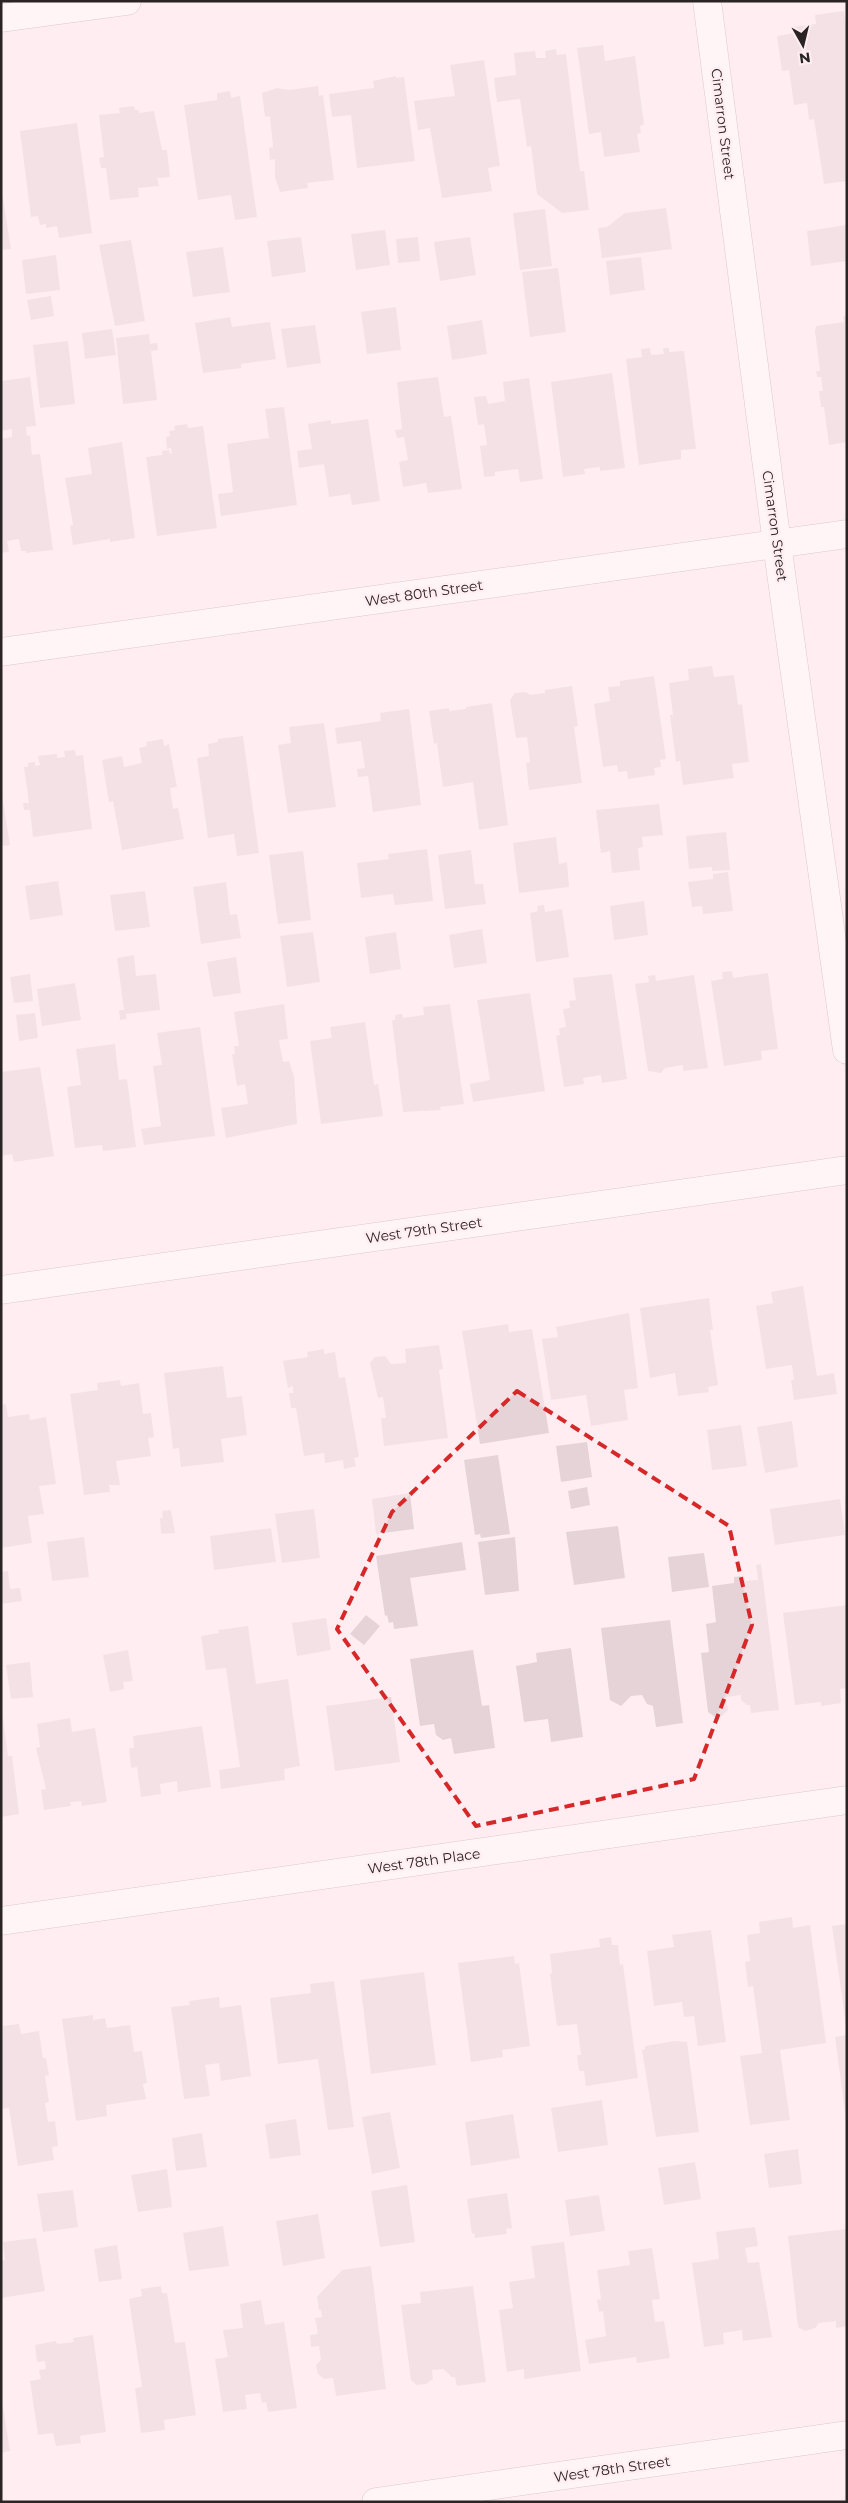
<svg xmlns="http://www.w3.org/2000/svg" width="848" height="2503" viewBox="0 0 848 2503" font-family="Montserrat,sans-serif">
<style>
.building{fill:#e5d3d7}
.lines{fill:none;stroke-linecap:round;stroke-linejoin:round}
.minor-casing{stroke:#ae9ea2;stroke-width:29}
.minor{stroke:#fff;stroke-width:28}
.marked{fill:none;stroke:#d62828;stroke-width:4;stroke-dasharray:10 6;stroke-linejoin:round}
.labels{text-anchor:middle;stroke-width:4.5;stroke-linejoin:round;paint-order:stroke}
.street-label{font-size:14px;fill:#2a2425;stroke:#ffedf1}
</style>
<rect width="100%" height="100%" fill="#ffedf1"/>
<g class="building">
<polygon points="844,11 847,32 847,181 824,184 814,119 809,120 807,103 794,105 789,70 782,71 777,36 794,33 793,27 816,24 815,15"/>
<polygon points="603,45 605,61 635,56 644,125 640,126 641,133 637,134 640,152 604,157 601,132 589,134 577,48"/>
<polygon points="556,49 557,55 566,54 580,171 584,171 589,210 562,213 537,194 531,146 527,147 520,99 497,102 494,78 516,75 514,53 535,51 536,58 546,58 545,51"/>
<polygon points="484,60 500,166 488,168 492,191 442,198 430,128 418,130 414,101 455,96 450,65"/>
<polygon points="396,76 396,78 404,77 415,161 357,168 351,115 332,117 329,94 374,88 373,81"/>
<polygon points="318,86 319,96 323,95 334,180 307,183 308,188 280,192 275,177 275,159 270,160 269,148 273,147 270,116 265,117 262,93 277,88 289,90"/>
<polygon points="230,91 231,98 240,96 257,217 235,220 231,195 198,200 184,105 217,100 217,93"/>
<polygon points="134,106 135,110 139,110 139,113 154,111 162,150 167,150 170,177 157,178 159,186 138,188 139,197 110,200 106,168 101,168 99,158 104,157 99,115 120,113 119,108"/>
<polygon points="77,123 92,233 59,238 57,226 46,228 46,224 40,225 38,216 31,217 20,131"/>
<polygon points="1,186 11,249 1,250"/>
<polygon points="666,208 672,249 602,258 598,228 607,227 625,213"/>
<polygon points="545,209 552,266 520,270 513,213"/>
<polygon points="847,225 847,261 811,266 807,231"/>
<polygon points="385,230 390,265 356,270 351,234"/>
<polygon points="301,237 306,272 272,277 267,241"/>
<polygon points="418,237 420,261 398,263 396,239"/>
<polygon points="470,237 476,275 440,281 434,242"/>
<polygon points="131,240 145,321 115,326 99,245"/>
<polygon points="223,247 230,292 193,297 186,252"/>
<polygon points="56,255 60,290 26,294 22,260"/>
<polygon points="641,257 645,290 610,295 606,261"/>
<polygon points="558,268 566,332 530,337 522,272"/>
<polygon points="51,296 54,316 31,320 27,300"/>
<polygon points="396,307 401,350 367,354 361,312"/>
<polygon points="843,316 847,316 847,442 829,445 824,407 821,407 819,391 823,391 821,377 817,377 816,371 820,371 815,331 816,326 844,322"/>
<polygon points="230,317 232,327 270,322 276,359 241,364 241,368 203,373 195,323"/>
<polygon points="482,320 487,354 452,360 447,326"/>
<polygon points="315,325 321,363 287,368 281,329"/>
<polygon points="112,329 116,355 85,359 82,333"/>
<polygon points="149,334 150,344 157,343 158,350 151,351 157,400 123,404 116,338"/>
<polygon points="68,341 75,404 40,408 33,345"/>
<polygon points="650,348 651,355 664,354 663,348 669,348 669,352 684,351 696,449 681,450 681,459 639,465 626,359 642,357 641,349"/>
<polygon points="612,373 625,468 600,471 600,467 584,469 585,474 563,477 551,382"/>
<polygon points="30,377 36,426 26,427 27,436 30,435 32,455 40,454 53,550 26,553 26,551 21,551 19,539 7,541 9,552 1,553 1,439 12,437 12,429 1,431 1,381"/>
<polygon points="438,377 444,417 451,416 462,489 428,493 426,483 403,487 399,462 408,460 404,437 397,438 395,430 402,429 397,382"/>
<polygon points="529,378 543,479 520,482 518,469 495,472 495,476 484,477 480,446 487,445 484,424 478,425 474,397 486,396 488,404 505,401 503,382"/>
<polygon points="284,407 297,505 221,516 218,494 233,492 227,444 269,438 265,409"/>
<polygon points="368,419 380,501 352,505 350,494 329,497 324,464 299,468 297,451 312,449 308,424 331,420 331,424"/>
<polygon points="187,424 188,428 203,426 217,528 157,536 146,457 162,455 162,451 169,450 170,454 172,453 171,448 167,449 166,437 170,436 169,431 175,430 174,426"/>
<polygon points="122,442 135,538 110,542 110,539 73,545 70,526 73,525 65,478 92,474 88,448"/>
<polygon points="712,666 714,677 734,675 738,705 742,704 749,762 732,764 734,778 683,785 680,761 676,762 670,715 673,715 669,683 689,680 688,669"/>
<polygon points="654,676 666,759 660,760 661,767 654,768 655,775 628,779 627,771 618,772 617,765 603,767 594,704 610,701 608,687 620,686 620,681"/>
<polygon points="572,686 578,726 574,727 582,783 529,790 526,763 530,762 527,737 516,738 510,700 515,693 525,692 531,695 545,693 545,690"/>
<polygon points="492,703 508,825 479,830 473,782 443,787 437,743 434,744 429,711 449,708 449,711 466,709 466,707"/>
<polygon points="409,709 421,805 373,812 368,776 358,777 357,769 365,768 361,741 337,744 335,728 381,721 380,713"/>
<polygon points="324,723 336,807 288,813 278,745 291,743 289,727"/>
<polygon points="243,736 259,853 237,856 234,834 208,838 197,758 209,756 208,744 218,742 218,739"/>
<polygon points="163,739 164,746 169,744 177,787 170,788 173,809 178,808 184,839 122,850 113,801 109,802 102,760 122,756 124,767 142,763 139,748 147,746 146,742"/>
<polygon points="75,750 76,756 83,755 92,829 33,837 30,810 24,810 23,803 29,803 24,767 28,767 28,763 35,762 35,766 40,765 38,756 57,754 57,758 65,757 64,751"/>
<polygon points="1,788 10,845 1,846"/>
<polygon points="659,804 663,835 642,837 643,847 638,848 640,870 612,873 610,851 601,853 596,810"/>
<polygon points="726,832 730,870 712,871 712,867 689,869 686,836"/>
<polygon points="556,837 559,864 567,862 569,887 519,893 513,843"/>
<polygon points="427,849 433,901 395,905 393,894 361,898 357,863 389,859 388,854"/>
<polygon points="471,850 475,884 483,884 486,904 445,909 438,855"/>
<polygon points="303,851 311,920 278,924 269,855"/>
<polygon points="728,872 733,911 703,914 702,906 692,907 688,882 713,879 713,874"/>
<polygon points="58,881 63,915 30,920 25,886"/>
<polygon points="226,882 230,915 237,914 241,938 201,944 193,887"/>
<polygon points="145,891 150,927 115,931 110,895"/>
<polygon points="644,901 648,935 614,940 610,906"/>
<polygon points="544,905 545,912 562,909 569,957 536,962 530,913 538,911 537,906"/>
<polygon points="482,929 487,963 454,968 449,935"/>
<polygon points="313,932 320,982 287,987 280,936"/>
<polygon points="396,932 401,969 370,974 365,937"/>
<polygon points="134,955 136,976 156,974 160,1010 126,1014 127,1019 120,1020 119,1010 124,1010 117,958"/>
<polygon points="236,957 241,993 213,997 207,962"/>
<polygon points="732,971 733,978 768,973 778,1049 761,1051 762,1060 724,1066 711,981 723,979 722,972"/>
<polygon points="30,974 33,1001 14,1003 10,977"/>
<polygon points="612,974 627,1079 602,1083 601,1075 583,1078 584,1084 564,1087 556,1036 560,1035 559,1028 566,1027 563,1009 570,1008 569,1001 576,1000 573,978"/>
<polygon points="655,975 656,981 694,975 708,1068 683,1071 683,1065 665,1068 661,1073 648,1071 635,984 649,982 648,976"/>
<polygon points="75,983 81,1020 42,1026 37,989"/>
<polygon points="530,993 545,1091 473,1102 470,1084 490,1080 477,1000"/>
<polygon points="284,1004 288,1039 279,1040 283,1062 289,1061 294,1076 297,1124 226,1138 221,1108 248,1104 245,1084 237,1086 232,1054 235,1054 234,1046 239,1046 234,1012"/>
<polygon points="450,1004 464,1104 440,1107 441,1110 403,1112 392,1020 395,1020 395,1015 402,1014 403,1018 424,1015 423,1007"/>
<polygon points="35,1013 38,1038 19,1041 16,1015"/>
<polygon points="365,1022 374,1085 378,1084 383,1116 321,1124 310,1041 332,1038 330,1027"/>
<polygon points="200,1027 215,1136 144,1145 141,1129 161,1126 153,1066 162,1065 157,1033"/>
<polygon points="115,1044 119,1080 127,1079 136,1147 103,1151 102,1145 75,1148 67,1087 81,1085 76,1049"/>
<polygon points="40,1067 54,1156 14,1162 12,1154 1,1156 1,1072"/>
<polygon points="803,1286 817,1376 834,1373 837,1394 794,1400 791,1380 794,1380 792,1365 766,1369 756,1306 773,1303 771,1292"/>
<polygon points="709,1298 713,1330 710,1330 718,1385 708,1387 709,1392 678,1396 675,1373 650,1378 640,1308"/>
<polygon points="629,1313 638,1388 624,1390 628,1420 591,1426 586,1395 551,1400 542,1339 558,1337 556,1327"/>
<polygon points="508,1324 509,1332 532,1329 549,1433 480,1444 462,1331"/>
<polygon points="439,1345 443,1369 439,1370 448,1438 384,1446 381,1418 386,1418 383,1397 378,1398 370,1363 375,1357 385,1356 391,1364 406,1363 405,1349"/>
<polygon points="324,1349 324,1354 335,1352 339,1378 345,1377 359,1457 354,1458 356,1466 344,1469 343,1460 325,1463 324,1453 304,1456 296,1408 291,1408 289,1393 293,1393 293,1386 288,1388 283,1361 308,1357 307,1352"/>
<polygon points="223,1366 227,1398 242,1396 247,1435 221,1439 224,1462 181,1467 179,1448 173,1449 164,1373"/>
<polygon points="120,1380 121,1386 139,1383 143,1414 151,1413 154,1437 148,1438 151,1456 116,1461 120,1485 109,1485 110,1492 84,1495 70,1394 98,1390 97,1383"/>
<polygon points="6,1404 8,1417 29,1414 30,1420 46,1417 56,1484 39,1486 44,1514 28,1516 32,1543 1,1548 1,1405"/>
<polygon points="792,1421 798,1467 765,1473 757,1427"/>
<polygon points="741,1425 747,1466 712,1470 707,1430"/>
<polygon points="587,1442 592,1477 561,1482 556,1446"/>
<polygon points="498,1455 510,1534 481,1538 480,1534 475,1535 464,1460"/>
<polygon points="587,1487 590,1505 571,1509 568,1491"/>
<polygon points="410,1493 414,1529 376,1534 372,1499"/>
<polygon points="840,1499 845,1535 775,1545 770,1509"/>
<polygon points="314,1509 320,1558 282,1563 275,1514"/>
<polygon points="171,1510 175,1533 161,1534 160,1518 163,1518 162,1511"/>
<polygon points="618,1526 625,1578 574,1585 566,1532"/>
<polygon points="271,1528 276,1562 214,1570 210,1536"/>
<polygon points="84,1537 89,1577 52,1581 47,1542"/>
<polygon points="515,1537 519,1591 485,1595 478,1542"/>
<polygon points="462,1542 466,1570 410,1578 418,1626 394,1629 393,1622 389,1623 387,1615 385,1616 376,1556"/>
<polygon points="704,1553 709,1587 672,1592 668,1557"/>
<polygon points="761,1564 779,1710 751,1713 750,1705 747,1705 741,1700 741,1695 726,1697 728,1710 722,1716 715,1717 708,1712 701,1653 709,1652 706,1624 716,1622 712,1586 734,1583 734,1577 744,1576 745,1581 758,1580 756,1565"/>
<polygon points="8,1571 10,1589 20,1588 22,1601 1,1604 1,1572"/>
<polygon points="847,1605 847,1688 840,1689 841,1703 821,1706 821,1702 795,1705 783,1613"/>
<polygon points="366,1615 380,1626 364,1645 350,1634"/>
<polygon points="326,1618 331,1650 297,1656 292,1623"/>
<polygon points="670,1620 683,1723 656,1727 653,1706 647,1704 642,1695 631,1696 621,1706 610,1700 601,1628"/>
<polygon points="248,1626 256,1684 288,1679 300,1766 284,1769 285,1780 221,1789 219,1770 240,1767 226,1668 206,1670 201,1636 219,1633 218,1630"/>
<polygon points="571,1648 583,1737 551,1742 548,1719 524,1722 516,1666 537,1662 536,1653"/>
<polygon points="128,1650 133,1681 123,1682 124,1689 110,1692 103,1655"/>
<polygon points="473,1650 482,1706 489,1705 495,1748 454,1754 451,1738 443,1740 436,1735 434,1724 420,1726 410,1659"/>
<polygon points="30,1662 33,1697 11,1699 6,1665"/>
<polygon points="391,1697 400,1762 335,1771 326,1706"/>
<polygon points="2,1712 8,1756 12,1756 19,1814 1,1817"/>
<polygon points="70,1718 72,1732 95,1728 107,1802 82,1806 81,1801 70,1802 71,1806 44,1810 41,1790 46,1789 36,1748 40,1747 37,1724"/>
<polygon points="202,1726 211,1787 178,1792 177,1781 160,1784 161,1794 141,1797 137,1767 131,1768 129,1748 134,1748 133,1736"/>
<polygon points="792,1917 793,1928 810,1925 826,2043 780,2050 790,2120 750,2125 740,2056 762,2053 753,1986 748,1987 745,1962 750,1961 747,1935 760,1933 759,1922"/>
<polygon points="847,1924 847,2025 846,2025 832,1926"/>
<polygon points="711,1930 726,2042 698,2046 694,2016 684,2017 682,2002 654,2006 647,1951 674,1947 672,1935"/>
<polygon points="611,1937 612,1945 618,1945 620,1965 623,1964 638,2078 586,2086 584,2071 579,2071 577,2055 581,2055 577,2024 557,2026 550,1974 552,1973 550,1954 600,1947 599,1939"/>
<polygon points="514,1956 515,1964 519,1963 530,2046 502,2050 503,2057 471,2062 458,1963"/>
<polygon points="424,1972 436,2065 371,2074 360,1980"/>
<polygon points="334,1981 354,2127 328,2130 318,2059 278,2064 270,1998 311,1993 310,1984"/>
<polygon points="219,1997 220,2008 241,2005 251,2076 221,2081 219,2063 205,2065 210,2096 184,2099 171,2007 190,2005 189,2001"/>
<polygon points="93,2015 93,2020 105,2018 107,2028 130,2025 134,2052 142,2051 147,2083 143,2084 146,2099 106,2105 107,2116 76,2121 62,2019"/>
<polygon points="19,2024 21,2034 39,2031 43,2058 46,2058 49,2075 45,2076 49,2102 45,2103 48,2122 55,2121 58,2146 52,2147 54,2160 18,2166 9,2108 1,2109 1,2026"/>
<polygon points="847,2035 847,2120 846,2120 835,2037"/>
<polygon points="675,2041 687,2042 699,2132 656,2137 642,2050 645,2049 645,2046"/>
<polygon points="602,2100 608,2145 558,2152 551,2108"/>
<polygon points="390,2112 400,2168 372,2174 362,2117"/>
<polygon points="513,2114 520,2158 471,2166 465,2122"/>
<polygon points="296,2119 301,2155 270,2159 265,2124"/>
<polygon points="202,2133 207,2167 176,2171 172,2138"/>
<polygon points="798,2149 802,2184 769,2188 764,2154"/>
<polygon points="695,2162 701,2199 664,2205 658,2168"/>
<polygon points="167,2169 172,2207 138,2212 131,2175"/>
<polygon points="407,2185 415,2242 380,2247 371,2191"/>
<polygon points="73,2190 78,2227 43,2232 37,2194"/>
<polygon points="507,2193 512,2228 506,2229 507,2234 475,2238 474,2233 472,2234 467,2199"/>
<polygon points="599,2195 605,2231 570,2236 565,2200"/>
<polygon points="318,2214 325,2258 283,2266 276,2221"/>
<polygon points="223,2226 229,2266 189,2271 183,2233"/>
<polygon points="755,2227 758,2246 745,2248 748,2263 759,2262 772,2337 743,2341 742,2330 723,2333 724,2344 704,2347 692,2263 719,2259 716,2232"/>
<polygon points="847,2229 847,2326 836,2328 836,2321 819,2323 815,2328 805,2331 798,2327 788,2236"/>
<polygon points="36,2238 45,2291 1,2298 1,2261 5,2260 3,2242"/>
<polygon points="564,2242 581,2371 524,2379 524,2369 507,2372 499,2310 513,2308 509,2282 535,2278 531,2246"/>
<polygon points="117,2245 122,2279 99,2282 94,2249"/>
<polygon points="652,2248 660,2299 652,2300 655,2322 664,2321 670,2358 637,2363 636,2357 589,2364 585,2340 606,2336 603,2311 599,2312 597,2300 601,2299 597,2270 630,2265 628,2251"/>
<polygon points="371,2266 386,2389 336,2396 333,2378 324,2379 318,2374 316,2365 321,2360 319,2346 311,2347 310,2335 318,2334 315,2318 322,2317 321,2310 319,2310 317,2297 342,2270"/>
<polygon points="161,2286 162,2293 167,2293 175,2343 185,2342 196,2415 164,2420 165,2430 141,2433 135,2388 142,2387 129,2299 142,2296 141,2289"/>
<polygon points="473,2286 486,2382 457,2386 455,2377 452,2377 443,2369 432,2370 433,2379 426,2384 417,2385 411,2380 401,2305 421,2303 420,2292"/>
<polygon points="261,2300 265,2325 284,2322 297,2408 268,2412 266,2402 262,2403 260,2393 245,2395 247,2409 223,2412 215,2359 228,2357 223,2330 243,2328 240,2304"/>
<polygon points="93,2335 106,2432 80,2436 81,2443 56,2446 53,2433 38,2435 30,2381 41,2379 39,2370 46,2369 45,2361 37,2362 35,2345 56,2341 57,2344 74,2342 73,2338"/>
<polygon points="1,2394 10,2451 1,2453"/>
</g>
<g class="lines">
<defs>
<g id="minor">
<polyline points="707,1 777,544 847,1050"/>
<polyline points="1,18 127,1"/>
<polyline points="1,652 847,534"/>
<polyline points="1,1290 847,1170"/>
<polyline points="1,1921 847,1800"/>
<polyline points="376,2502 847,2435"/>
</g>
</defs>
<use href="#minor" class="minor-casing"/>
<use href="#minor" class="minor"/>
</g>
<path d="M0 0H848V2503H0ZM517,1391L729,1526L752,1625L694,1779L476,1826L337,1629L392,1512Z" fill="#ffedf1" fill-opacity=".55" fill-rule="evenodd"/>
<path class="marked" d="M517,1391L729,1526L752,1625L694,1779L476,1826L337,1629L392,1512Z"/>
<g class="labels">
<g class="street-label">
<text transform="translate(723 124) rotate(83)" y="5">Cimarron Street</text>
<text transform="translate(775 526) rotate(82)" y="5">Cimarron Street</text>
<text transform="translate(424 593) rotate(-8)" y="5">West 80th Street</text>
<text transform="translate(424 1230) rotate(-8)" y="5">West 79th Street</text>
<text transform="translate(424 1861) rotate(-8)" y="5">West 78th Place</text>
<text transform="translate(612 2469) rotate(-8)" y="5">West 78th Street</text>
</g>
</g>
<rect width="848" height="2503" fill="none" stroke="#2a2425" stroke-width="5"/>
<g transform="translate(803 45) rotate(172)" stroke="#ffedf1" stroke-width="4" paint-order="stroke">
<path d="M0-4L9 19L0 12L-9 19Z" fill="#2a2425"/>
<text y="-8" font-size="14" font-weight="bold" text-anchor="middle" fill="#2a2425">N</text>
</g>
</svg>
